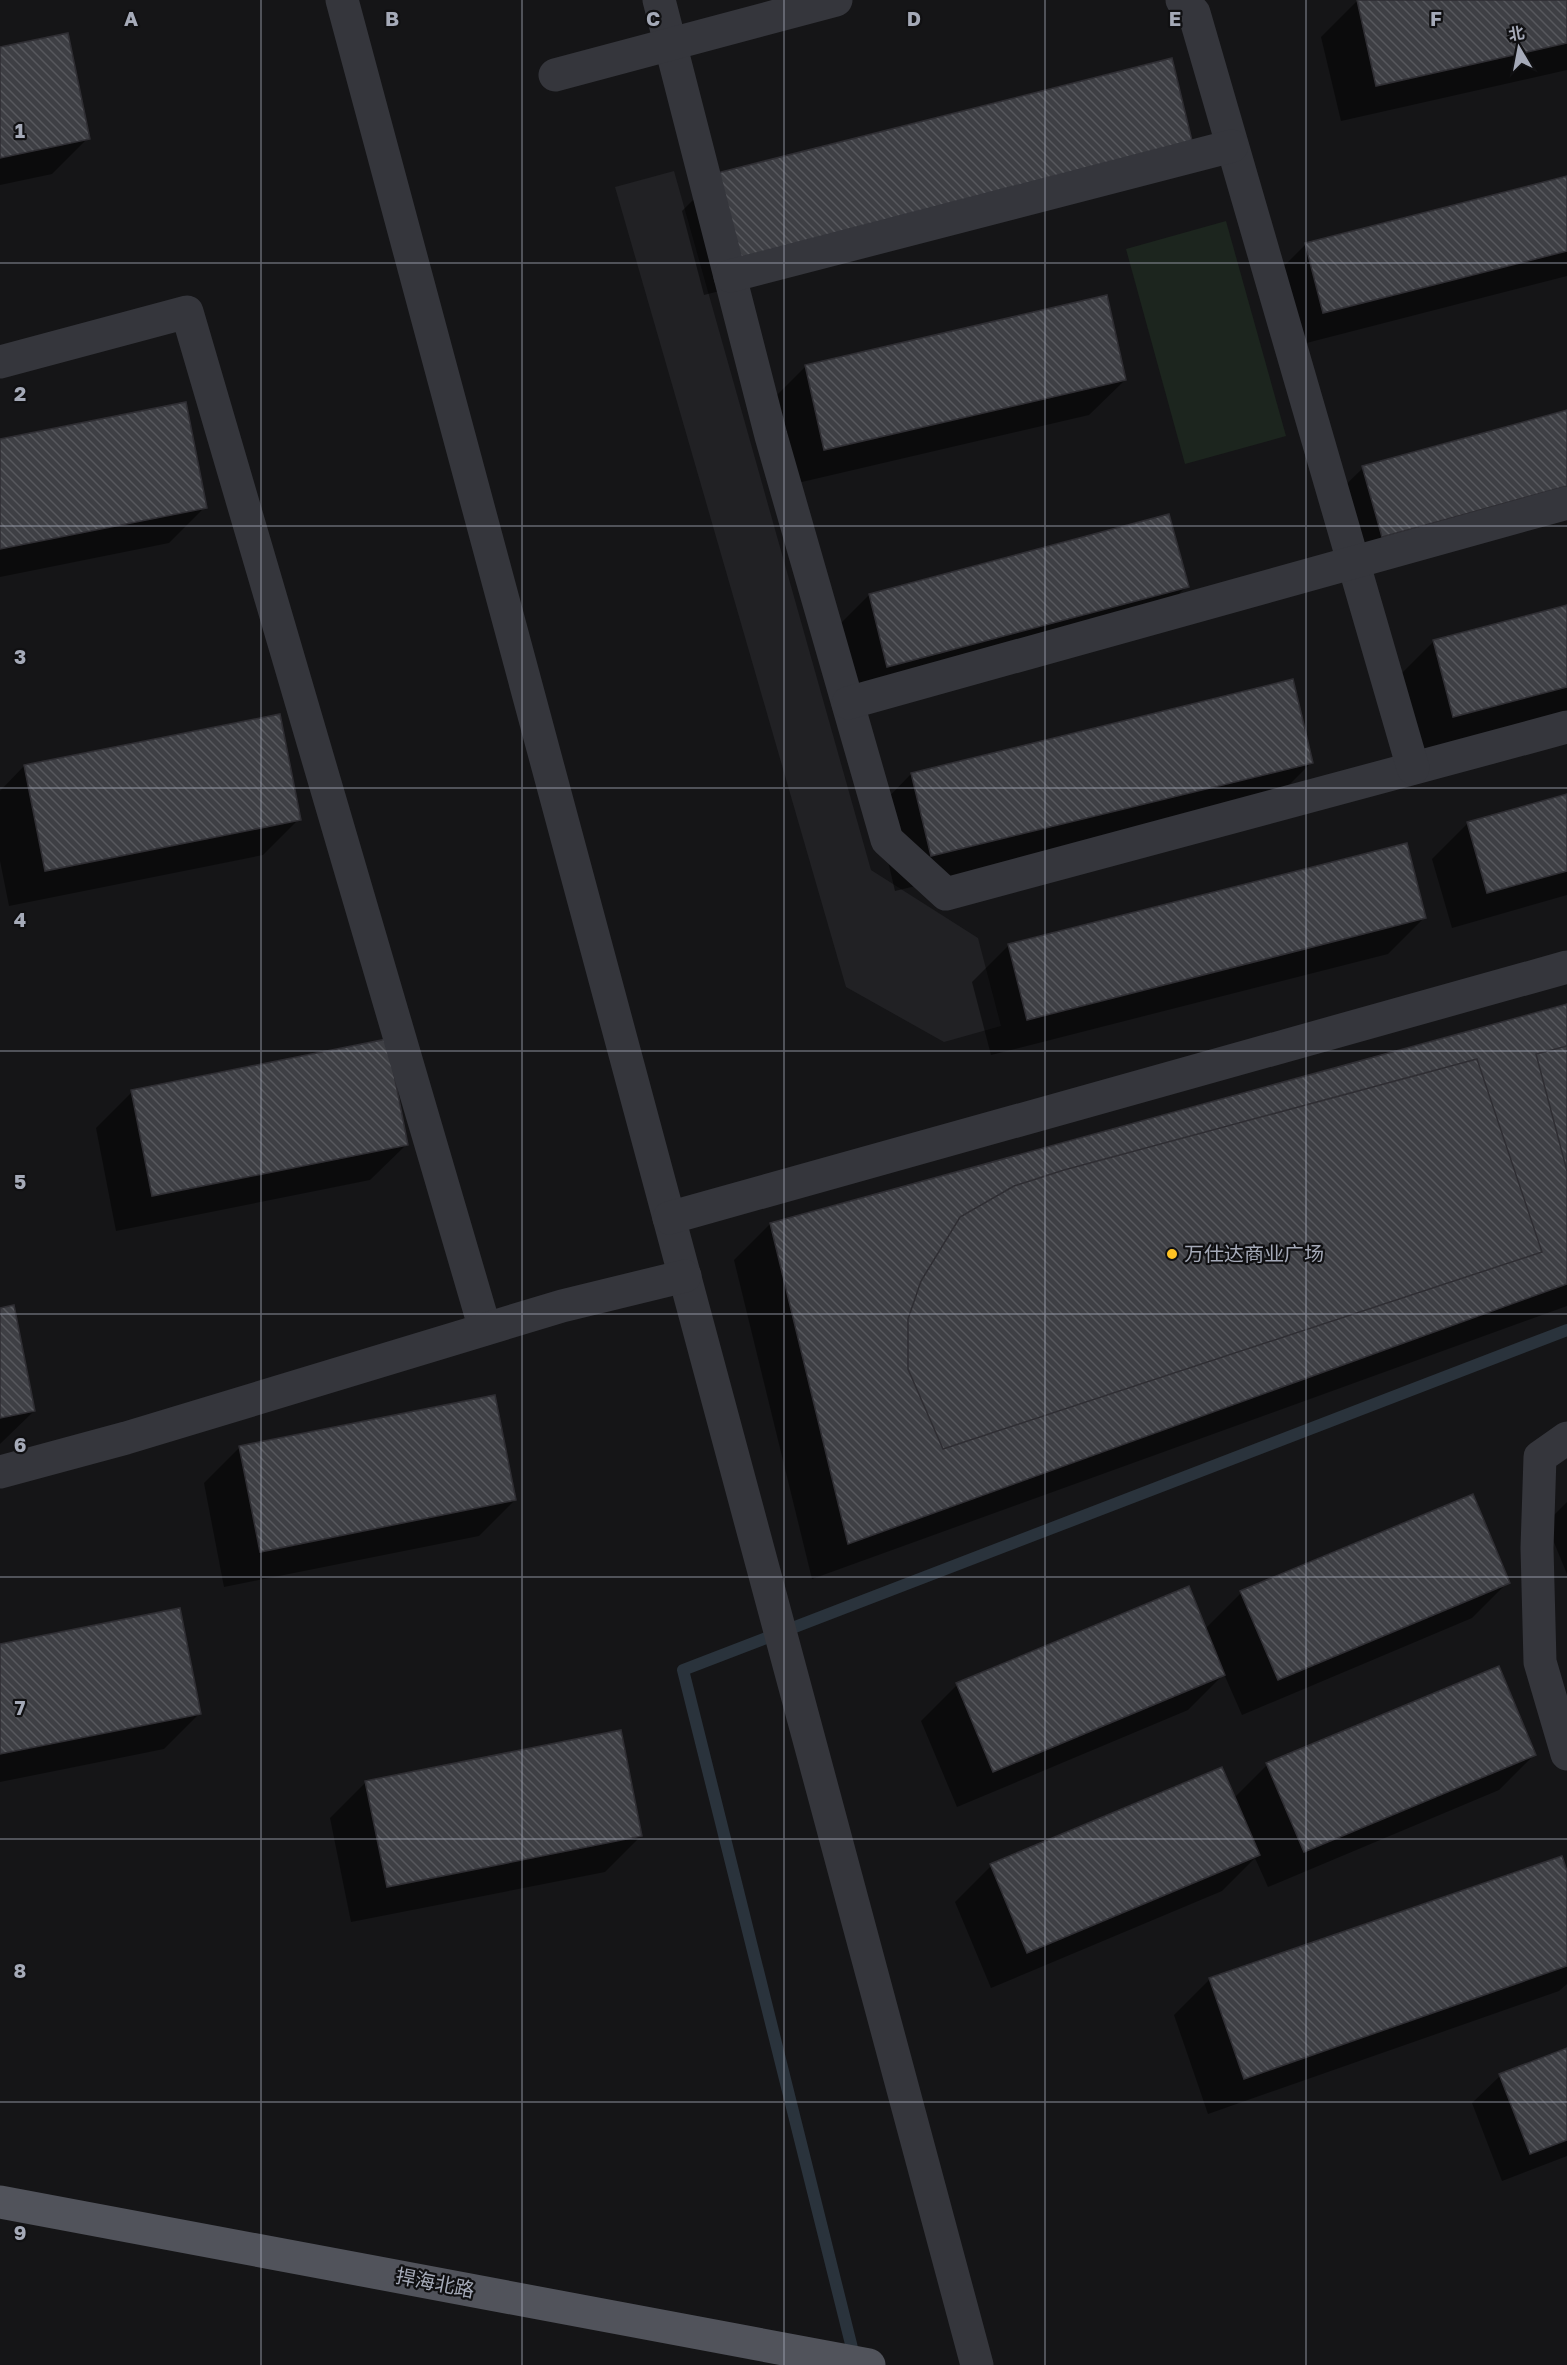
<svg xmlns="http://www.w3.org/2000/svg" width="1567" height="2365" viewBox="0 0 1567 2365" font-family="'Golos Text','Noto Sans SC',sans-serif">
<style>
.built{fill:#212124}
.park{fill:#1c251e}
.shadow{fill:#0007}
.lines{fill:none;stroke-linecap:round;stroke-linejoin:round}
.stream{stroke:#2a333c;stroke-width:12}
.building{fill:url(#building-back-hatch);stroke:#2f2e33;stroke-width:1.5}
.minor{stroke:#35363c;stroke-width:33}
.major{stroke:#51535b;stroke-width:33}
.grid{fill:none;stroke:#a5aab8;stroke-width:1.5;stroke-opacity:0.55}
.poi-dot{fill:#ffc324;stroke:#101012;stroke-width:2}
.labels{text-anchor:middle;stroke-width:4.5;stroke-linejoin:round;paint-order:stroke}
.poi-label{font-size:20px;fill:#a5aab8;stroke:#101012;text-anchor:start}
.street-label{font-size:20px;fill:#a5aab8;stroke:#101012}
.grid-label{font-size:20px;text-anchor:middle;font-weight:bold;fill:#a5aab8;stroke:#101012;stroke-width:4.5;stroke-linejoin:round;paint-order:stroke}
</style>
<defs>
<pattern id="building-back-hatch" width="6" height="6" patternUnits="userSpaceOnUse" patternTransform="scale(1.5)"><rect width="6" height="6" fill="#3e3f44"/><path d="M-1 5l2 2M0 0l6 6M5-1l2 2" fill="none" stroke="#57585d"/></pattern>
</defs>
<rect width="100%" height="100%" fill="#151517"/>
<polygon class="built" points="674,171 871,870 978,938 1001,1026 944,1042 846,987 615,187"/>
<polygon class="park" points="1226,221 1286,436 1185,464 1126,249"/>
<g class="shadow">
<polygon points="1567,0 1567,70 1341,121 1321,37 1357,1"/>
<polygon points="0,49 88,138 52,174 0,185"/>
<polygon points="718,175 1156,180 704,295 682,211"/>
<polygon points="1567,177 1567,276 1287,348 1270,280 1306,244"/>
<polygon points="805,367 1125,380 1089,415 789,485 769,403"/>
<polygon points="1567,411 1567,511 1346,572 1327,503 1363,468"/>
<polygon points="0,440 205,507 169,543 0,577"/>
<polygon points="1187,586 1151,622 852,702 833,631 869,595"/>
<polygon points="1567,607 1567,713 1418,752 1398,677 1434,641"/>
<polygon points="279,715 299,819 263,855 9,906 0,861 0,791 24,766"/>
<polygon points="1312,762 1276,798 895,891 876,810 911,774"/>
<polygon points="1567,795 1567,895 1452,928 1432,859 1468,823"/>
<polygon points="1406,845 1424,918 1388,954 991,1055 972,982 1008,946"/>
<polygon points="1567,1005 1567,1306 812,1579 734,1260 770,1224"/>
<polygon points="132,1092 406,1145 370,1180 116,1231 96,1128"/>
<polygon points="0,1310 34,1411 0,1444"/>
<polygon points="240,1447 515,1500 479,1536 224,1587 204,1483"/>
<polygon points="1567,1502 1567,1574 1546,1523"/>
<polygon points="1508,1582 1472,1618 1242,1715 1224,1674 1188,1710 957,1807 921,1721 957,1685 1188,1588 1205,1629 1241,1593"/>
<polygon points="0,1645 200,1713 164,1749 0,1782"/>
<polygon points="1534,1755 1499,1790 1268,1887 1255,1858 1222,1891 991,1988 955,1902 991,1866 1234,1798 1267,1765"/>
<polygon points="366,1782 641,1836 605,1872 351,1922 330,1818"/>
<polygon points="1567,1875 1567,1984 1559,1991 1208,2114 1174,2015 1210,1979"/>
<polygon points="1567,2050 1567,2156 1502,2181 1472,2103 1500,2076"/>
</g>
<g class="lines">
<polyline class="stream" points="855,2360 683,1670 1567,1330"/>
</g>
<g class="building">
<polygon points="1357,0 1567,0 1567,43 1376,86"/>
<polygon points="68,33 90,139 0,158 0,47"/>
<polygon points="1172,58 1193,145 739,260 717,173"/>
<polygon points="1567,176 1567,251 1323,313 1305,243"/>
<polygon points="1107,295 1126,380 824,450 805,365"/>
<polygon points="186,402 207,508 0,549 0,439"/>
<polygon points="1567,410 1567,486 1382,537 1362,466"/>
<polygon points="1169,514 1189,587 887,667 869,594"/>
<polygon points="1567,605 1567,687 1453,717 1433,640"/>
<polygon points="1293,679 1313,763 931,856 911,773"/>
<polygon points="280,714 301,820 45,871 24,765"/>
<polygon points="1567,794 1567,871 1487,893 1467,822"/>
<polygon points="1407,843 1426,918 1027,1020 1008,944"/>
<polygon points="1567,1004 1567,1284 848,1544 770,1223"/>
<polygon points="387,1039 408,1145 152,1196 131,1090"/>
<polygon points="1567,1046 1567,1171 1536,1054"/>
<polygon points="1477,1059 1542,1252 943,1449 908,1369 908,1319 921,1281 960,1217 1014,1186 1064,1170"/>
<polygon points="14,1305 35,1411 0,1418 0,1308"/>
<polygon points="495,1395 516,1500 260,1552 239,1446"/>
<polygon points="1473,1494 1510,1583 1278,1680 1240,1591"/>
<polygon points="1189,1586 1225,1675 993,1772 956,1683"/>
<polygon points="180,1608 201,1714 0,1754 0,1644"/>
<polygon points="1499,1666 1536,1755 1304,1852 1266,1763"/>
<polygon points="621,1730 642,1836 387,1887 365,1781"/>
<polygon points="1222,1767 1260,1855 1027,1953 990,1864"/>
<polygon points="1562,1856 1567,1871 1567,1966 1244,2079 1209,1978"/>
<polygon points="1567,2048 1567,2140 1530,2154 1499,2074"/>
</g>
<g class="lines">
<g class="minor">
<polyline points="342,0 977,2365"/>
<polyline points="659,0 771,436 887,840 946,894 1567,727"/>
<polyline points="1182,0 1194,13 1413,768"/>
<polyline points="555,75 836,0"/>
<polyline points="730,276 1232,146"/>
<polyline points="0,362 187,312 485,1329"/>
<polyline points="848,703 1567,503"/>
<polyline points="669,1218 1567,967"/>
<polyline points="1567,1438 1540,1457 1537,1548 1540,1662 1567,1754"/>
<polyline points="0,1472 126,1438 562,1306 685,1276"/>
</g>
<polyline class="major" points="0,2202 869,2365"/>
</g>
<path class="grid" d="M261,0V2365M522,0V2365M784,0V2365M1045,0V2365M1306,0V2365M0,263H1567M0,526H1567M0,788H1567M0,1051H1567M0,1314H1567M0,1577H1567M0,1839H1567M0,2102H1567"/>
<circle class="poi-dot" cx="1172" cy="1254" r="6"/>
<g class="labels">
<g class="poi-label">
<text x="1184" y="1261">万仕达商业广场</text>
</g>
<g class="street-label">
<text transform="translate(435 2283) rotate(11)" y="7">捍海北路</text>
</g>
</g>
<g class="grid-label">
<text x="131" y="26">A</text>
<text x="392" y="26">B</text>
<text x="653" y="26">C</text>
<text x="914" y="26">D</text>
<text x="1175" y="26">E</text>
<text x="1436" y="26">F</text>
<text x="20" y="138">1</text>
<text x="20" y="401">2</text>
<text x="20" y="664">3</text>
<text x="20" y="927">4</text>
<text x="20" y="1189">5</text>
<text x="20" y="1452">6</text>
<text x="20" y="1715">7</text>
<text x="20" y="1978">8</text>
<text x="20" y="2240">9</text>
</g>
<g transform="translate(1519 48) rotate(350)" stroke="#101012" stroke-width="4.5" paint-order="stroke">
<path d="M0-4.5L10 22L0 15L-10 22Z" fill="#a5aab8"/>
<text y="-9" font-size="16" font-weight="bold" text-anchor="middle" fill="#a5aab8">北</text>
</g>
</svg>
